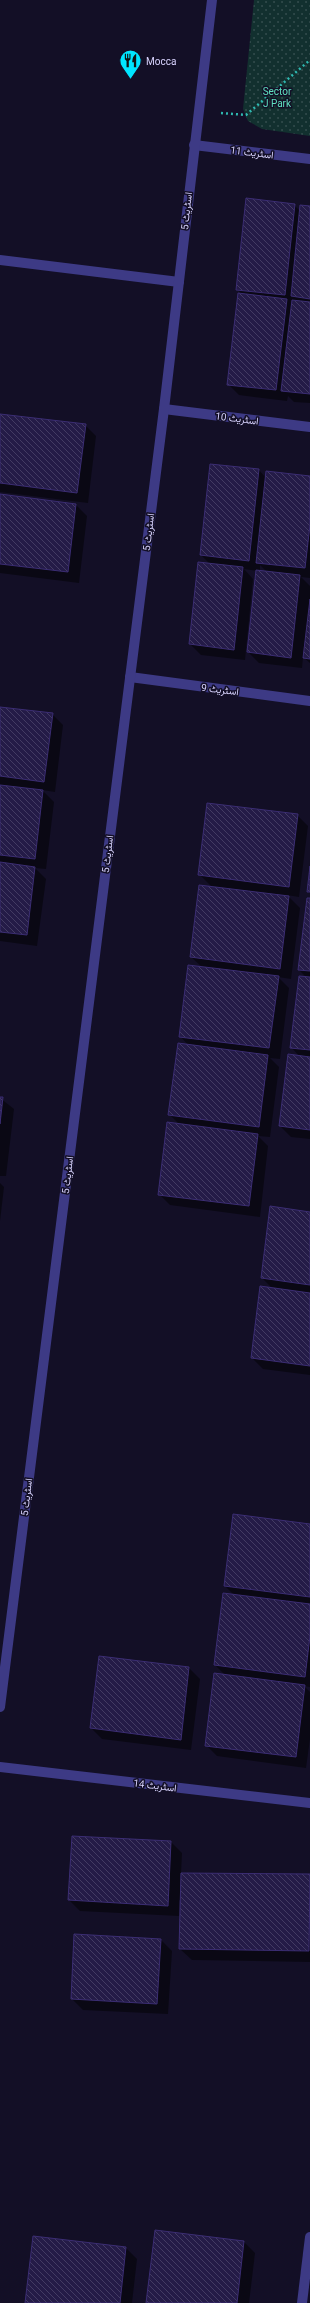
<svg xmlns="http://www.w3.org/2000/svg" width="310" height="2303" viewBox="0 0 310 2303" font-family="Roboto,Vazirmatn,sans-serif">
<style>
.park{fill:url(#park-dots)}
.shadow{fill:#0007;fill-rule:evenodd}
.building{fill:url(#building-back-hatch);stroke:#3b2d73}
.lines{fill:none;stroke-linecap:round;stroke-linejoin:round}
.path{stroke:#2fb8b0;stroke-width:2.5;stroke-dasharray:2 3;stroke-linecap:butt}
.street{stroke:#3d3a85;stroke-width:10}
.labels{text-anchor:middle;stroke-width:3;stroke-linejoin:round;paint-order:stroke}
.poi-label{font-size:10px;fill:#d9d4ff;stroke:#130f26;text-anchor:start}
.park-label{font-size:10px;fill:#5fe0c0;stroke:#130f26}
.street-label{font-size:10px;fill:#d9d4ff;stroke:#130f26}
</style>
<defs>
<pattern id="park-dots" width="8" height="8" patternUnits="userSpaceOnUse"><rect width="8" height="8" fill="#12302f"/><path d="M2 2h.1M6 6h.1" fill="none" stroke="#344d4e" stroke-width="1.8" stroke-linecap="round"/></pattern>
<pattern id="building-back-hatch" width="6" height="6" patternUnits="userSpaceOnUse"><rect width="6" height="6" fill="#241b47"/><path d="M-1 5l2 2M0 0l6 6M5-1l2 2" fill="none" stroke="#433b63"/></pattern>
</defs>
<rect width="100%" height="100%" fill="#130f26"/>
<polygon class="park" points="254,0 310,0 310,136 262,129 248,121 243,109"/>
<g class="shadow">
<polygon points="294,205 301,212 310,207 310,403 294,402 288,396 287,401 239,395 228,384 242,295 237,289"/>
<polygon points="0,415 85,425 96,436 88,503 0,492"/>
<path d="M211,465L259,470L266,478L310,477V578L301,577L310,586V663L303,657L302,668L259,663L248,652L257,571L244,569L253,579L245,660L201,655L190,644L211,565L201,555ZM260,565L267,572L260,571Z"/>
<polygon points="0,495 76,505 87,516 79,583 0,573"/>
<polygon points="0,708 52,714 63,725 55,792 42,790 54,802 46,869 35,868 46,879 37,946 0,941"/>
<polygon points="297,815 308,826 299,897 287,895 300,908 291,979 278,977 289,988 280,1059 270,1058 279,1067 270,1137 258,1136 268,1146 260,1217 170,1205 159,1194 180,1125 170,1115 189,1046 180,1036 202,967 191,957 212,887 199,874"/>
<polygon points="310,899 310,1139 291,1137 280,1126 300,1057 291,1047 307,978 299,970"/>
<polygon points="0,1098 14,1109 6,1176 0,1176"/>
<polygon points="0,1183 4,1187 0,1221"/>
<polygon points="310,1213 310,1375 263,1369 252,1358 273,1289 262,1278"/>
<polygon points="310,1525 310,1687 304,1686 310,1692 310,1739 306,1768 217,1756 206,1745 226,1676 215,1665 235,1596 225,1586"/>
<polygon points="100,1657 189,1668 200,1679 191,1750 102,1739 91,1728"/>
<polygon points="171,1842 182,1853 181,1874 310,1875 310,1962 192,1960 180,1949 181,1901 179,1900 179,1916 80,1911 69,1900"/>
<polygon points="161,1940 172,1951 168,2014 83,2010 72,1999"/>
<polygon points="244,2242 255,2253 249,2303 147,2303"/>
<polygon points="126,2248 137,2259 132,2303 26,2303"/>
</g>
<g class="building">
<polygon points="246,198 295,204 285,295 236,290"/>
<polygon points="300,205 310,206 310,299 291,296"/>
<polygon points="238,293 287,299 276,390 227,385"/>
<polygon points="292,300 310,302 310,394 281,391"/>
<polygon points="0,414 86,424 77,493 0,483"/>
<polygon points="210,464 259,469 249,561 200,555"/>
<polygon points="266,471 310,476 310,525 305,568 256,563"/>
<polygon points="0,494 76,504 68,572 0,564"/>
<polygon points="198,562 243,567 234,650 189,644"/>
<polygon points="256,570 300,575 291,658 247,652"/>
<polygon points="310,599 310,659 303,658"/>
<polygon points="0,707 53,713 44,782 0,776"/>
<polygon points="0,785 43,790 35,859 0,855"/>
<polygon points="207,803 298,814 289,887 198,875"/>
<polygon points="0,862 35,867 27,935 0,932"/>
<polygon points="310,866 310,892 307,892"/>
<polygon points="199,885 289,896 280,969 190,957"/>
<polygon points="307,898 310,898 310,971 298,970"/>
<polygon points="188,965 279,976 269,1048 179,1037"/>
<polygon points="299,976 310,977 310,1050 290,1048"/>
<polygon points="178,1043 268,1055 259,1127 168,1115"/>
<polygon points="288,1054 310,1057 310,1130 279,1126"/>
<polygon points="0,1097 3,1097 0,1124"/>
<polygon points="167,1122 258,1134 249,1206 158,1195"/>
<polygon points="270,1206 310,1212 310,1285 261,1278"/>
<polygon points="260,1286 310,1293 310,1366 251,1358"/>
<polygon points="233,1514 310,1524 310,1597 224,1586"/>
<polygon points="223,1593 310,1604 310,1636 305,1677 214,1665"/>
<polygon points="99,1656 189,1667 181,1740 90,1728"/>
<polygon points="214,1673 305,1685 296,1757 205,1746"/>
<polygon points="72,1836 171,1841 168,1906 68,1900"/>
<polygon points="181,1873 310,1874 309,1951 179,1949"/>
<polygon points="74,1934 161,1939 157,2004 71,1999"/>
<polygon points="155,2230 244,2241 237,2303 146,2303"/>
<polygon points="33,2236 126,2247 120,2303 25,2303"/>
</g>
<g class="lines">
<polyline class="path" points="221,113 246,115 310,60"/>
<g class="street">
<polyline points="194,145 310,159"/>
<polyline points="0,260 179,282"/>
<polyline points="164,409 310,427"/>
<polyline points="130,677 310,701"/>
<polyline points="0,1707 164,409 212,0"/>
<polyline points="0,1767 310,1803"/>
<polyline points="302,2303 310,2237"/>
</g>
</g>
<defs>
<symbol id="restaurant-pin" viewBox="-11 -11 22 30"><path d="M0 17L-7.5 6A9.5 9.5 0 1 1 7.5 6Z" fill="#00e5ff" stroke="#130f26"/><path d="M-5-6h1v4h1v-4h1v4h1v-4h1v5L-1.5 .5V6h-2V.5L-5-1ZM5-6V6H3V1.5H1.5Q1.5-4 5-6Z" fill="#111"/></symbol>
</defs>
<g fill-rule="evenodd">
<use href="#restaurant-pin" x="118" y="48" width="25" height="34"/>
</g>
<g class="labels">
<g class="poi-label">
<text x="146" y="65">Mocca</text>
</g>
<g class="park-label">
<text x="277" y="95">Sector<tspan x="277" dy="12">J Park</tspan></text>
</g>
<g class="street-label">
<text transform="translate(252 152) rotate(7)" y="4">اسٹریٹ 11</text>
<text transform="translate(186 211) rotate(-84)" y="4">اسٹریٹ 5</text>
<text transform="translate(237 418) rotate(7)" y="4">اسٹریٹ 10</text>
<text transform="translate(148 532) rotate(-83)" y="4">اسٹریٹ 5</text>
<text transform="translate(220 689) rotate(7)" y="4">اسٹریٹ 9</text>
<text transform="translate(107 854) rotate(-83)" y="4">اسٹریٹ 5</text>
<text transform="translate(67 1175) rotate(-83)" y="4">اسٹریٹ 5</text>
<text transform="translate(26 1497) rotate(-83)" y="4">اسٹریٹ 5</text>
<text transform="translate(155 1785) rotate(7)" y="4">اسٹریٹ 14</text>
</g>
</g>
</svg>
